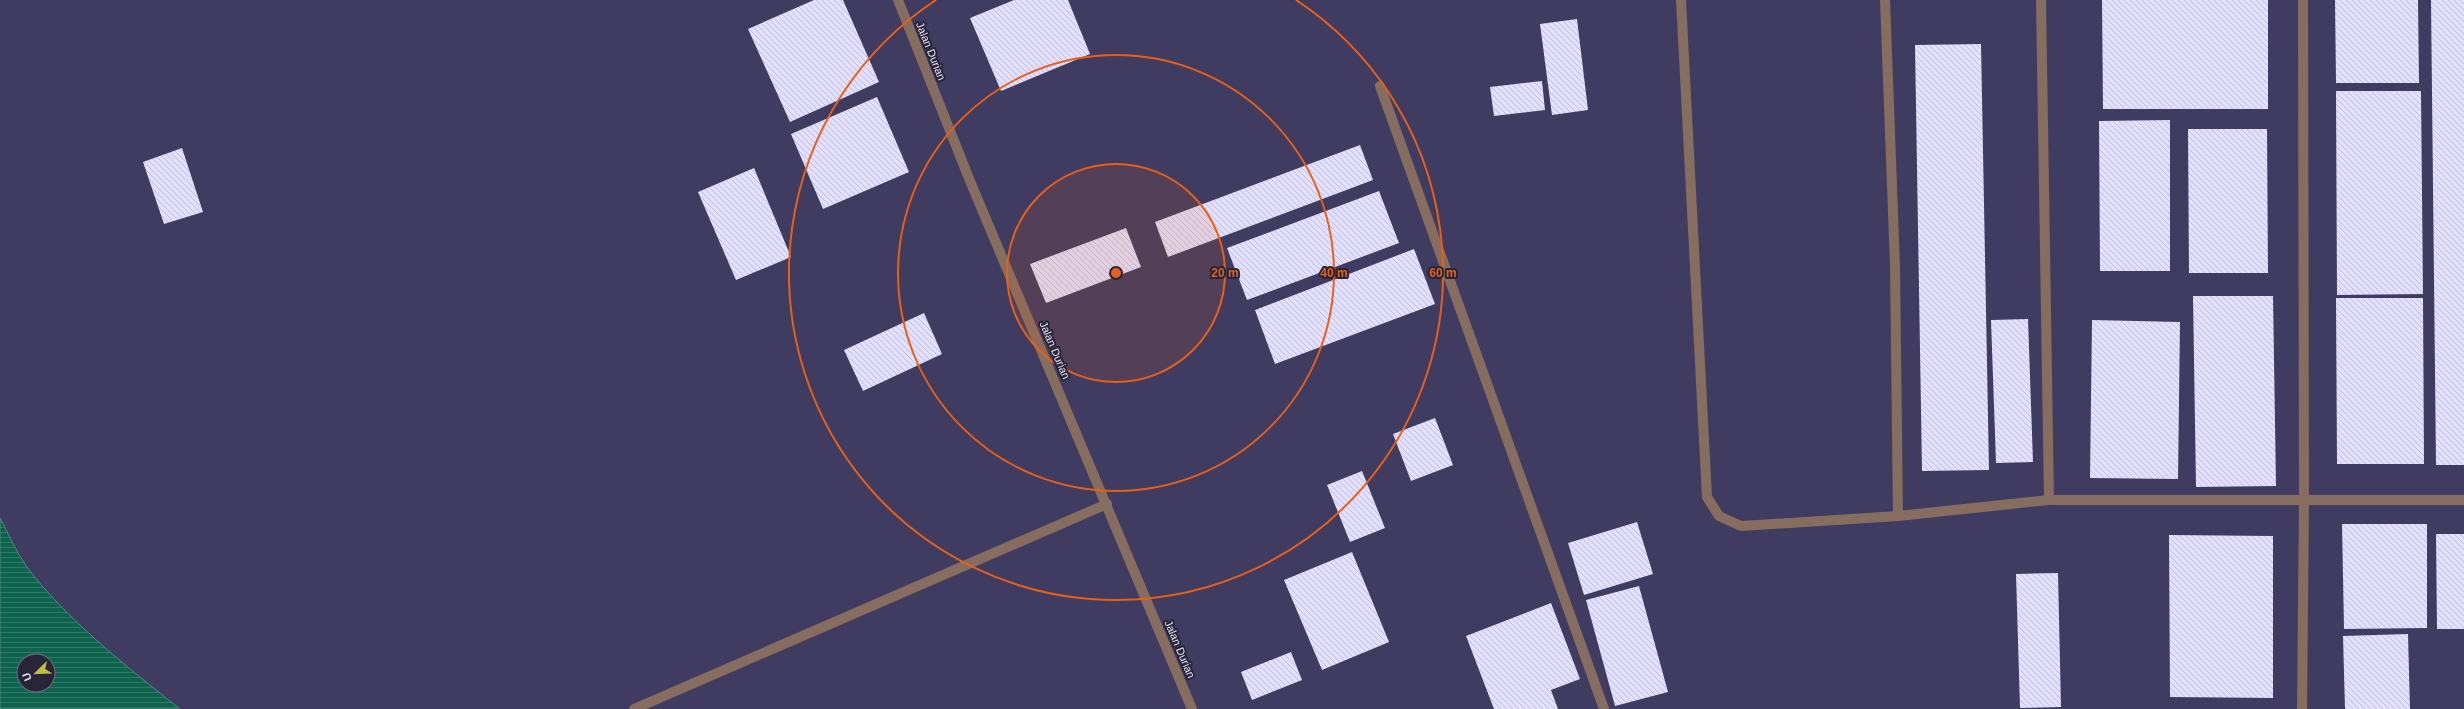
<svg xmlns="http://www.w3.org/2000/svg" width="2464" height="709" viewBox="0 0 2464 709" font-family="Arial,sans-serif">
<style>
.water{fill:url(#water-rules);stroke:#4f8a81;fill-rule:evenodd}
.building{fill:url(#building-back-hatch)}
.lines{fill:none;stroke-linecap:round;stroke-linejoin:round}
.service{stroke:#866d60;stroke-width:10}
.minor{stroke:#866d60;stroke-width:10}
.tertiary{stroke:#866d60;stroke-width:10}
.ring{fill:none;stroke:#e86018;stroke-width:2}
.labels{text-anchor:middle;stroke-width:4;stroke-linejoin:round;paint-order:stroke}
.street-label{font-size:11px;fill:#e6e4fc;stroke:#272537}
.centre{fill:#e86018;stroke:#272537;stroke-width:2}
.ring-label{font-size:12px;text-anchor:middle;font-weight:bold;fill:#e86018;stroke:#272537;stroke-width:4;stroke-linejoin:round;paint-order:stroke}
</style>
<defs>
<pattern id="water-rules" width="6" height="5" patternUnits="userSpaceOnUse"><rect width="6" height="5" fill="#0e634c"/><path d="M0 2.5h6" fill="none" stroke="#317967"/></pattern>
<pattern id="building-back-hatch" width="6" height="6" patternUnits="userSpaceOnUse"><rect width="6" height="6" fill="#e1dffc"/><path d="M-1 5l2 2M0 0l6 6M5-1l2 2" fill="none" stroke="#c2c0d9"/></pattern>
</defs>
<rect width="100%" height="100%" fill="#403b61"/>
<path class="water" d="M0,518C8,533 16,551 26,566C66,619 128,668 180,709H0ZM24,661H48V685H24Z"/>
<g class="building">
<polygon points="814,0 843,0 879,82 790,122 748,29"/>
<polygon points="1014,0 1068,0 1090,54 1001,91 970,18"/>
<polygon points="2102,0 2268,0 2268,109 2103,109"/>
<polygon points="2335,0 2418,0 2419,83 2336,83"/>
<polygon points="2431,0 2464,0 2464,465 2436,465"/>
<polygon points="1577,19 1588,110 1552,115 1540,24"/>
<polygon points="1981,44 1989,470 1922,471 1915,45"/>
<polygon points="1542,81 1545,110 1494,116 1490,87"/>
<polygon points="2336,91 2421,91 2423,294 2337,295"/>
<polygon points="877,97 909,172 823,209 791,134"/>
<polygon points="2170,120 2170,271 2100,271 2099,121"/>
<polygon points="2188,129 2267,129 2268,273 2189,273"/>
<polygon points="1360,145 1373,180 1168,257 1155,222"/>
<polygon points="182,148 203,212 164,224 143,162"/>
<polygon points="754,168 791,257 736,280 698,192"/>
<polygon points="1379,191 1399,243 1247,300 1227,248"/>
<polygon points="1126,228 1141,267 1046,303 1030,264"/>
<polygon points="1414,249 1435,304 1275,364 1255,310"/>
<polygon points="2193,296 2273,296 2276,486 2196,487"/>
<polygon points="2336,298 2423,298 2424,464 2337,464"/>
<polygon points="924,313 942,354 863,391 844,350"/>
<polygon points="2028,319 2033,462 1996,463 1991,320"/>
<polygon points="2092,320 2180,322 2178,479 2090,478"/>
<polygon points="1435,418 1453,465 1411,481 1393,434"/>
<polygon points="1362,471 1385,528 1350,542 1327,485"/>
<polygon points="1637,522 1653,574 1584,595 1568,543"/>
<polygon points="2342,524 2427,524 2427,628 2344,629"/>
<polygon points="2436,534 2464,534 2464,629 2437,629"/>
<polygon points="2169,535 2273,536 2273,698 2170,697"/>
<polygon points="1352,552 1389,642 1322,670 1284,580"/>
<polygon points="2058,573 2061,707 2020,708 2016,574"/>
<polygon points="1639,586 1668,692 1615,706 1586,600"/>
<polygon points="1551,603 1580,679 1551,690 1558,709 1494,709 1466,636"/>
<polygon points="2408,634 2410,709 2345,709 2343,636"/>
<polygon points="1291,652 1302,680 1252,700 1241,672"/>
</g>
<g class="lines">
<polyline class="service" points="634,709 1107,504"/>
<g class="minor">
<polyline points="1681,0 1707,497 1719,516 1741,526 1898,516 2049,500"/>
<polyline points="1885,0 1895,266 1898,516"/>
<polyline points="2041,0 2049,500 2464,500"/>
<polyline points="1380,86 1604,709"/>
<polyline points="2302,709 2304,500 2303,0"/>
</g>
<polyline class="tertiary" points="898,0 970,181 1192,709"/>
</g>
<circle cx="1116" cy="273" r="109" fill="#e86018" fill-opacity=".12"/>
<g class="ring">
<circle cx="1116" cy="273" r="109"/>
<circle cx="1116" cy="273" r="218"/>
<path d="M1296 0A327 327 0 1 1 936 0"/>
</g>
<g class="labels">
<g class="street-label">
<text transform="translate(931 51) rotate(68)" y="4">Jalan Durian</text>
<text transform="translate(1055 350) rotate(67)" y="4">Jalan Durian</text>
<text transform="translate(1180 649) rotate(67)" y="4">Jalan Durian</text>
</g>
</g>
<circle cx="1116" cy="273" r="6" class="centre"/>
<g class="ring-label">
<text x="1225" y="277">20 m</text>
<text x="1334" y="277">40 m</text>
<text x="1443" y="277">60 m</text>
</g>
<g transform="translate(36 673) rotate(247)"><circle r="19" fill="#272537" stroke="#737186"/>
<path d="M0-3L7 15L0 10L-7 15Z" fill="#bfbe41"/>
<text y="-6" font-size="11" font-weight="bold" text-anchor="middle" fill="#e6e4fc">U</text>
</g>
</svg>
